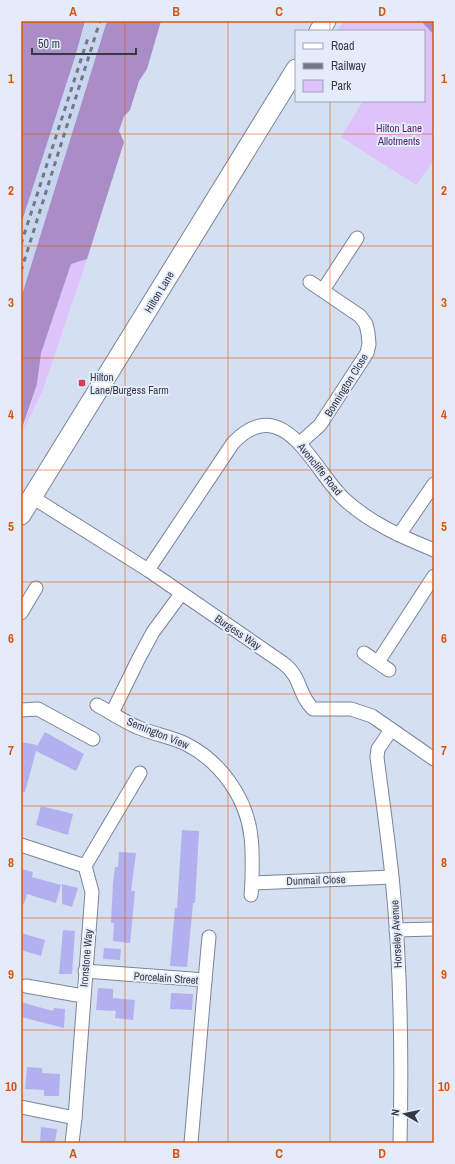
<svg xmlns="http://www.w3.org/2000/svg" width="455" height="1164" viewBox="0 0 455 1164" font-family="'Archivo Narrow',sans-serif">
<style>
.built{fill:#c7d5ee}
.green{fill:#dec2fa}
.forest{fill:#aa8cc6}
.building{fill:#b2b0ef}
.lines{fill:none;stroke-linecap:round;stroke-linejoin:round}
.street-casing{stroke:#7c8596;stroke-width:15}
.secondary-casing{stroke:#7c8596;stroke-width:21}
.street{stroke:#fff;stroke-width:13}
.secondary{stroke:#fff;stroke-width:19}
.rail{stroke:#727884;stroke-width:3;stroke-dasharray:5 5;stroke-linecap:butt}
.grid{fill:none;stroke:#d65611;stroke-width:1;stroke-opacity:0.55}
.poi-dot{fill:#d04058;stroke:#e4ecfb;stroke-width:1.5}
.labels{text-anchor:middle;stroke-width:4;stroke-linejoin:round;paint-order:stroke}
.park-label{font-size:11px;fill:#51296f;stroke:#e4ecfb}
.street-label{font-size:11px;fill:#363a42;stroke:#e4ecfb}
.poi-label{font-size:11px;fill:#363a42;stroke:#e4ecfb;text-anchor:start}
.neatline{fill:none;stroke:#d65611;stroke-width:1.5}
.grid-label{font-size:13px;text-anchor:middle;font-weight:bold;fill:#d65611}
</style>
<rect width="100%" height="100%" fill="#d5dff2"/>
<polygon class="built" points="68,21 119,21 21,332 21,183"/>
<g class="green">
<polygon points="344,21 421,21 434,35 434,160 416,185 341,137 363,101 424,101 424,31 337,31"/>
<polygon points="87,259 42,392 21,435 37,384 41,353 71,264"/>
</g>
<g class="forest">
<polygon points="21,21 85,21 75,57 21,224"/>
<polygon points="107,21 161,21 147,69 139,81 130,110 124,116 119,131 124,142 87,259 71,264 41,353 37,384 21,431 21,298"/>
<polygon points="421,21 434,21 434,35"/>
</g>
<g class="building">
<polygon points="45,732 84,754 76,771 36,751 25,792 21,792 21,742 37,745 36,748"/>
<polygon points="41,806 73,814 68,835 36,825"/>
<polygon points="182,830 199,831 195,903 193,903 187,967 170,966 175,908 177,908"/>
<polygon points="119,852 136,853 131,891 135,891 130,943 113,941 114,923 111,923 113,883 115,867 118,867"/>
<polygon points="21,869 33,872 32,877 61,885 56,903 27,894 24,904 21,903"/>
<polygon points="62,884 78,888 72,907 62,904"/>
<polygon points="63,930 75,931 72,974 59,974"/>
<polygon points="21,933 45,940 41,956 21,950"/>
<polygon points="104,948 121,949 120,960 103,959"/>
<polygon points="98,988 113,989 113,998 135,1000 133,1020 115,1018 116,1011 96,1010"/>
<polygon points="171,993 193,994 192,1010 170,1009"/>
<polygon points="21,1002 53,1011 54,1008 65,1009 64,1028 21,1017"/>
<polygon points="27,1067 42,1068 42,1073 60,1074 59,1096 44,1096 44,1090 25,1089"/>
<polygon points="41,1127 57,1129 55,1143 40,1143"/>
</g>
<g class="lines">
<defs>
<g id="street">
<polyline points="323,290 357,238"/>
<polyline points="300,443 320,425 367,353 369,344 368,333 366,324 360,316 310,282"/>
<path d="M32,497L148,570L283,663C302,677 298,695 313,709H351L372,716L434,759"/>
<polyline points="399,535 434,484"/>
<path d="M148,570L233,443C284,390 314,471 344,499C370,523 402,537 434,550"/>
<polyline points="21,613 36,588"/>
<polyline points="364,653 389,670"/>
<polyline points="378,662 434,576"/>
<path d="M97,705C110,712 123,721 137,727C152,734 170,736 186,744C220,761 247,798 251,837C253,852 252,867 252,883"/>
<polyline points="21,710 38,709 93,739"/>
<polyline points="112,713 139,658 153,632 181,594"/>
<path d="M391,730L378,749L377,757C382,797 388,837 392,877C401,965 402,1055 400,1143"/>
<polyline points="21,845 85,866 92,892 75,1118 72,1143"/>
<polyline points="85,866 140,773"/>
<polyline points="251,895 252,883 392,877"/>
<polyline points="396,930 434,929"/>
<polyline points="85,971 205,980 209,937"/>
<polyline points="26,986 83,996"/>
<polyline points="21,1107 75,1118"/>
<polyline points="191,1143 205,980"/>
</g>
<g id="secondary">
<polyline points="319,31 326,21"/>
<polyline points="21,515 296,69"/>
</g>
</defs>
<use href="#street" class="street-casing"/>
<use href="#secondary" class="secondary-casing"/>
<use href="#street" class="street"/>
<use href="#secondary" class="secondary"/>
<g class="rail">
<polyline points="21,244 88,38"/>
<polyline points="21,271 100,21"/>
</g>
</g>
<path class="grid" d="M125,21V1143M228,21V1143M330,21V31M330,101V1143M21,134H434M21,246H434M21,358H434M21,470H434M21,582H434M21,694H434M21,806H434M21,918H434M21,1030H434"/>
<rect class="poi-dot" x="78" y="379" width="8" height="8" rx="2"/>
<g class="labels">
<g class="park-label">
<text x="399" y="132">Hilton Lane<tspan x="399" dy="13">Allotments</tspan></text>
</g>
<g class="street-label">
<text transform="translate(159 292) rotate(-59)" y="4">Hilton Lane</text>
<text transform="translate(346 385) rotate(-58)" y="4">Bonnington Close</text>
<text transform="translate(320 469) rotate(51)" y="4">Avoncliffe Road</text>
<text transform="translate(238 632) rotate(34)" y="4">Burgess Way</text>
<text transform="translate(158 733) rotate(22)" y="4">Semington View</text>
<text transform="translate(316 880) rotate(-2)" y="4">Dunmail Close</text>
<text transform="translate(396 934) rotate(-93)" y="4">Horseley Avenue</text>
<text transform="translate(86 958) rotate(-85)" y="4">Ironstone Way</text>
<text transform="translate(166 978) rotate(4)" y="4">Porcelain Street</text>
</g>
<g class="poi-label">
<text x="90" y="381">Hilton<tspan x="90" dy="13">Lane/Burgess Farm</tspan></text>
</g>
</g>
<rect width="455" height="1164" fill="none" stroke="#e4ecfb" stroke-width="44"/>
<rect x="295" y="30" width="130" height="72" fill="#e4ecfb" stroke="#9ea5b1"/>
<rect x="303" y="43" width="20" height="6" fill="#ffffff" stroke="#9ea5b1"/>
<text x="331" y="50" font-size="12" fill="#363a42">Road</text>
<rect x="303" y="63" width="20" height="6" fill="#727884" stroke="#9ea5b1"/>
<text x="331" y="70" font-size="12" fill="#363a42">Railway</text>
<rect x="303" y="80" width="20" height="12" fill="#dec2fa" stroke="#9ea5b1"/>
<text x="331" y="90" font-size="12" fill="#363a42">Park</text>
<g transform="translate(405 1114) rotate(279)" stroke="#e4ecfb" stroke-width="3" paint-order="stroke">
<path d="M0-3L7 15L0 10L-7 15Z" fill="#363a42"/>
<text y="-6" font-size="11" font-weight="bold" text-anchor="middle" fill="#363a42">N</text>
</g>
<path d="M32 48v6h104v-6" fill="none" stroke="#363a42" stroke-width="2"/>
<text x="38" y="48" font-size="12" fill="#363a42" stroke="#e4ecfb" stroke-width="3" paint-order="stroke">50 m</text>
<rect x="22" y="22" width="411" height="1120" class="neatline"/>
<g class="grid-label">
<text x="73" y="16">A</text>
<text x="176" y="16">B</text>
<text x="279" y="16">C</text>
<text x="382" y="16">D</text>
<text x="11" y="83">1</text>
<text x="444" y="83">1</text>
<text x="11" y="195">2</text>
<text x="444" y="195">2</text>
<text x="11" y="307">3</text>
<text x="444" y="307">3</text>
<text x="11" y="419">4</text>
<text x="444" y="419">4</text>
<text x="11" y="531">5</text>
<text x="444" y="531">5</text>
<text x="11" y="643">6</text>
<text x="444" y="643">6</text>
<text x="11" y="755">7</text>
<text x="444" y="755">7</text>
<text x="11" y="867">8</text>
<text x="444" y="867">8</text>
<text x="11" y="979">9</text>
<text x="444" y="979">9</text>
<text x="11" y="1091">10</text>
<text x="444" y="1091">10</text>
<text x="73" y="1158">A</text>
<text x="176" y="1158">B</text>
<text x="279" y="1158">C</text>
<text x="382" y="1158">D</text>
</g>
</svg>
